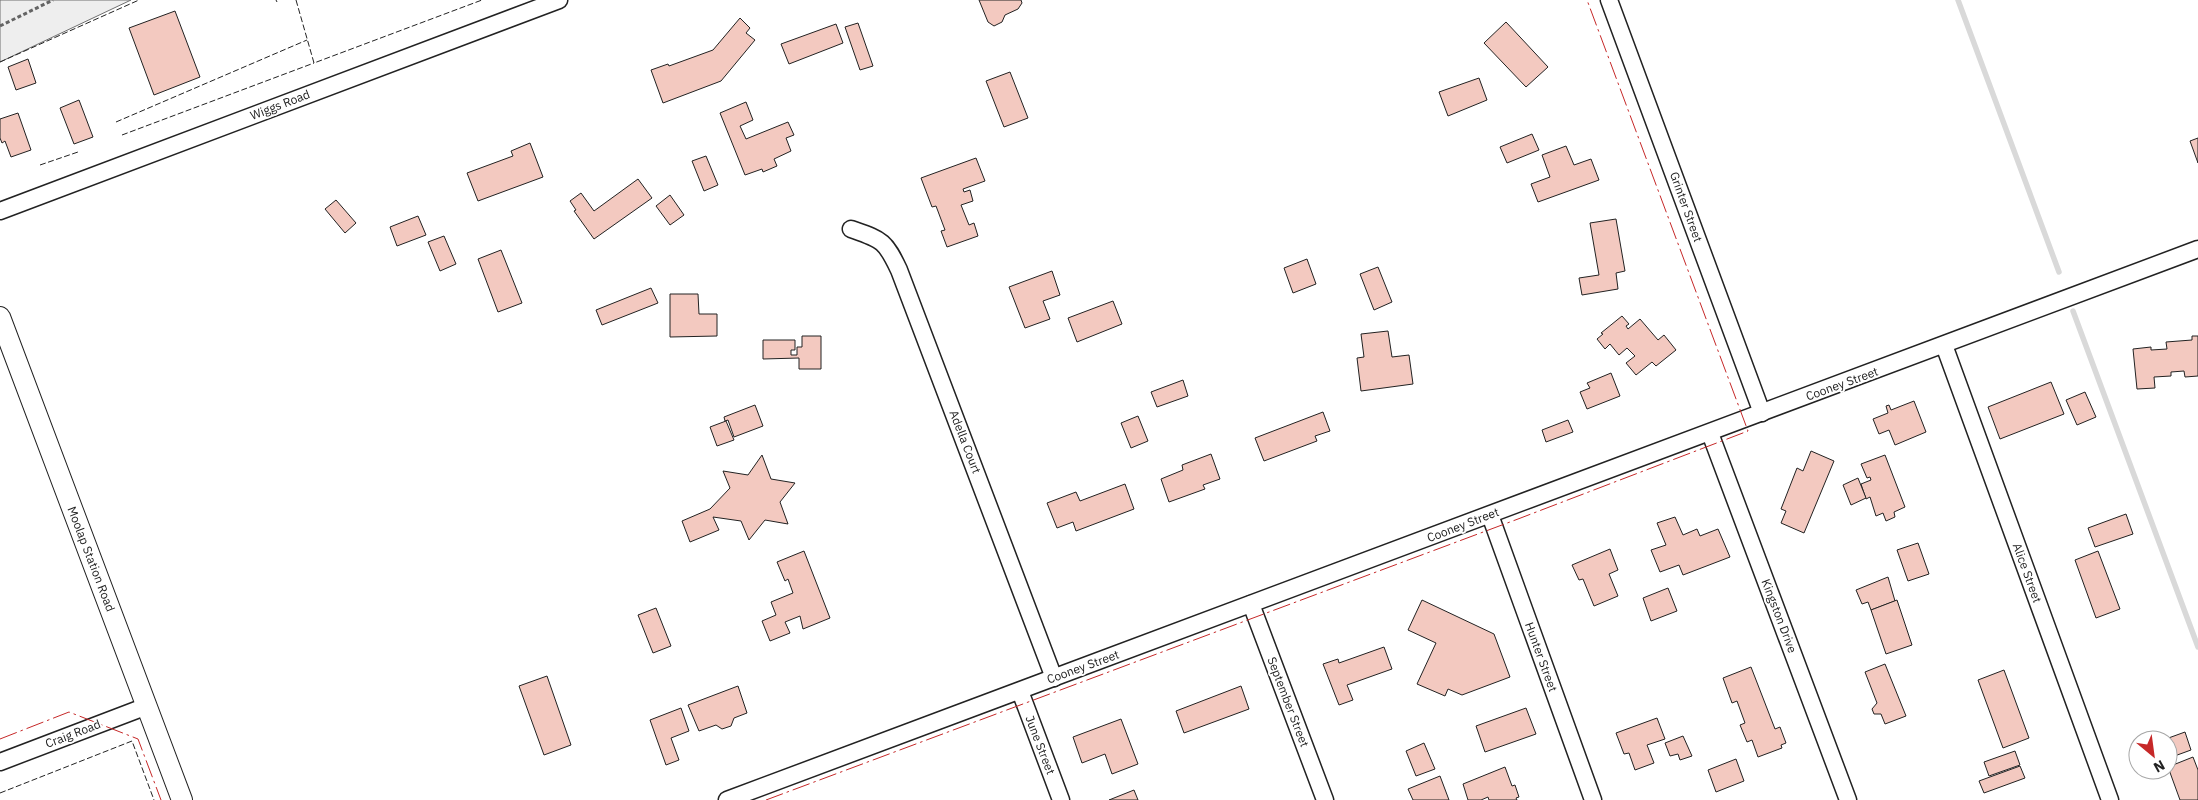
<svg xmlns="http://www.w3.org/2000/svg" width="2198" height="800" viewBox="0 0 2198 800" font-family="'IBM Plex Sans',sans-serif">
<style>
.green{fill:#eee;stroke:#6f6f6f}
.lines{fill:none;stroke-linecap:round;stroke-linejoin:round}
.stream{stroke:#d9d9d9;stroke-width:5.5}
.building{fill:#f3c9c0;stroke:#222}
.minor-casing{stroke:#222;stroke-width:19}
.tertiary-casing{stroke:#222;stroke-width:22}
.path{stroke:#646464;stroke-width:3;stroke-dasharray:4 2.5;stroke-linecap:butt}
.minor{stroke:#fff;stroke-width:16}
.tertiary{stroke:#fff;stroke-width:20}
.fence{stroke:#222;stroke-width:1;stroke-dasharray:6 2.5;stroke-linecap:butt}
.power{stroke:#c62828;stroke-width:1;stroke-dasharray:18 4 2.5 4;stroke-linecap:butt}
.labels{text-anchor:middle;stroke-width:4;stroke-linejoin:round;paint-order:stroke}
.street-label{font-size:12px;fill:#222;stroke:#fff}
</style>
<rect width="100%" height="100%" fill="#fff"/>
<polygon class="green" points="0,0 131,0 0,62"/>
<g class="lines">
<g class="stream">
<polyline points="1958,0 2059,272"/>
<polyline points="2073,311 2198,647"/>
</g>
</g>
<g class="building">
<polygon points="979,0 1021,0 1022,3 1018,9 1005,15 1002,22 994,26 988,22"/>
<polygon points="175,11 200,77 154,95 129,28"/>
<polygon points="740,18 750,28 746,33 755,40 721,81 663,103 651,70 668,64 669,66 713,50"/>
<polygon points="1506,22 1548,67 1526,87 1484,43"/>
<polygon points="858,23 873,66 860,70 845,27"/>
<polygon points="836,24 843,43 789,64 781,44"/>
<polygon points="28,59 36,83 16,90 8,67"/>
<polygon points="1010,72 1028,118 1004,127 986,81"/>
<polygon points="1479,78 1487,100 1448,116 1439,92"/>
<polygon points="79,100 93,137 74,144 60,108"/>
<polygon points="746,102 753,120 740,126 746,139 788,122 794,135 786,138 791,151 774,159 777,166 763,172 762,169 745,175 720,113"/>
<polygon points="18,113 31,150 11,157 5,141 2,143 0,138 0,119"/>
<polygon points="1532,134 1539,150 1507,163 1500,147"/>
<polygon points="2198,138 2198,163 2190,141"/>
<polygon points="530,143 543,177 478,201 467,173 513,156 511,151"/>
<polygon points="1566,146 1574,165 1591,159 1599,180 1538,202 1531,184 1550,177 1542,155"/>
<polygon points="706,156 718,185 704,191 692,161"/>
<polygon points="976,158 985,181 963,189 964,192 970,190 973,201 961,205 969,225 974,223 978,236 947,247 941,231 945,230 936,206 932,207 921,178"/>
<polygon points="638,179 652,198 594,239 574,211 576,210 570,201 581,193 594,211"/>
<polygon points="670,195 684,215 670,225 656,206"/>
<polygon points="336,200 356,223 345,233 325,209"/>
<polygon points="418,216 426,235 397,246 390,227"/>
<polygon points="1616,219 1625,271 1616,273 1618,289 1582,295 1579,278 1599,275 1590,223"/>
<polygon points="444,236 456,264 440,271 428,242"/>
<polygon points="501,250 522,303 498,312 478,259"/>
<polygon points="1307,259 1316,284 1293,293 1284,268"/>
<polygon points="1378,267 1392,302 1374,310 1360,274"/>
<polygon points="1052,271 1060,295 1043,301 1050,319 1025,328 1009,287"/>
<polygon points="651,288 658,303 602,325 596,310"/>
<polygon points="670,294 698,294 699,314 717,314 717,336 670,337"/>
<polygon points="1113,301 1122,324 1077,342 1068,318"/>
<polygon points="1622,316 1629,324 1626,326 1628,329 1640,319 1658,340 1664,335 1676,350 1656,366 1652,362 1636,375 1626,363 1635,356 1627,348 1619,355 1610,344 1605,349 1597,339 1603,334 1601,333"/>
<polygon points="1388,331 1392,357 1409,355 1413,384 1361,391 1357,358 1364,357 1361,334"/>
<polygon points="802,336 821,336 821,369 799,369 799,358 763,359 763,340 795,340 795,350 791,350 791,355 797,355 797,347 802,347"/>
<polygon points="2192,336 2198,336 2198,376 2185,377 2184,371 2171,372 2171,376 2154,377 2155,388 2137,389 2133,349 2151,347 2151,350 2167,349 2166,342 2192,340"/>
<polygon points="1611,373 1620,396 1587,409 1580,392 1590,388 1587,383"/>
<polygon points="1183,380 1188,396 1157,407 1151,392"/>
<polygon points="2051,382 2064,414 2000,439 1988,407"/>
<polygon points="2085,392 2096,417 2077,425 2066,400"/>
<polygon points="1914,401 1926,432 1895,445 1889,430 1879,434 1873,419 1888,413 1886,406 1889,405 1891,410"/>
<polygon points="755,405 763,426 734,437 728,420 725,421 724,417"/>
<polygon points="1323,412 1330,431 1315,436 1317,441 1264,461 1255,438"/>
<polygon points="1138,416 1148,441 1131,448 1121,423"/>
<polygon points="1568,420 1573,432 1546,442 1542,430"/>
<polygon points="726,421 734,440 717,446 710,427"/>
<polygon points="1811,451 1834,461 1804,533 1781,523 1786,511 1781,509 1797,468 1803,471"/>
<polygon points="1211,454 1220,479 1203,485 1205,489 1169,502 1161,479 1183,470 1182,465"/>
<polygon points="762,455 771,479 795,483 780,502 788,524 765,520 749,540 741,521 713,517 719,530 690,542 682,521 710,509 730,488 723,471 748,475"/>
<polygon points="1885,455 1905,507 1894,512 1895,517 1886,521 1883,513 1876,516 1870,497 1866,499 1861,484 1871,480 1870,477 1867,478 1861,464"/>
<polygon points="1858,478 1866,498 1851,505 1843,485"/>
<polygon points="1125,484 1134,509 1076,531 1073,522 1057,528 1047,503 1076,492 1080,501"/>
<polygon points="2126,514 2133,534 2095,547 2088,528"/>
<polygon points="1675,517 1683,535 1697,529 1700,536 1718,529 1730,557 1683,575 1679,565 1660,572 1651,550 1666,545 1657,523"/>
<polygon points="1918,543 1929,574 1908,581 1897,550"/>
<polygon points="1610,549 1618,570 1609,574 1618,596 1594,606 1583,579 1579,580 1572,565"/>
<polygon points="804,551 830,618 803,629 800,616 785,622 790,633 770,641 762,621 776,615 771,602 793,593 788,579 785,581 777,562"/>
<polygon points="2098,551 2120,609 2096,618 2075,560"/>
<polygon points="1888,577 1895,601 1871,610 1868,602 1862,604 1856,590"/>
<polygon points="1668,588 1677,611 1651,621 1643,598"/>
<polygon points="1422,600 1494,634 1510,677 1462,695 1448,689 1445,696 1417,684 1436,643 1408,630"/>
<polygon points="1897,600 1912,645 1886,654 1871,610"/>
<polygon points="656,608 671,646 653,653 638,615"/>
<polygon points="1384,647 1392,669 1347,685 1353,700 1339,705 1323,664 1338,659 1339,663"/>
<polygon points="1885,664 1906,716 1885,724 1881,714 1874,714 1872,709 1877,703 1865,672"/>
<polygon points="1751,667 1775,729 1780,727 1786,743 1781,745 1782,748 1758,757 1752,740 1747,742 1740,725 1745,723 1737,701 1732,703 1723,678"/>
<polygon points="2004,670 2029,738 2003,748 1978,680"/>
<polygon points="547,676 571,745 544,755 519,686"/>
<polygon points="738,686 747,713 734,718 731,726 722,729 716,725 699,731 688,705"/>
<polygon points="1241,686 1249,709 1184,733 1176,711"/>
<polygon points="681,708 689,731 671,738 679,760 666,765 650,720"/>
<polygon points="1526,708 1536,734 1485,752 1476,726"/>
<polygon points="1657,718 1665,739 1647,745 1654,763 1635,770 1629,753 1624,754 1616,733"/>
<polygon points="1121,719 1138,764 1112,774 1105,754 1082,763 1073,737"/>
<polygon points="2185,732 2191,750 2169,758 2168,740 2163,740"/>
<polygon points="1683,736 1692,756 1680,760 1678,754 1670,756 1665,743"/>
<polygon points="1424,743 1435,769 1416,776 1406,751"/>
<polygon points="2015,751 2020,765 1989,776 1984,762"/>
<polygon points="2193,757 2198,770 2198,800 2180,800 2168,767"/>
<polygon points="1736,759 1744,781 1716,792 1708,770"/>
<polygon points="2020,766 2025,778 1984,793 1979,781"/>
<polygon points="1505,767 1512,786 1515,785 1519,797 1516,798 1517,800 1489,800 1488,797 1481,800 1468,800 1463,784"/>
<polygon points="1440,776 1449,800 1413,800 1408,789"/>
<polygon points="1134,790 1138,800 1109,800"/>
</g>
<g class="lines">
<defs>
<g id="minor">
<polyline points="1609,0 1762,413"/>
<polyline points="0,211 559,0"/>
<path d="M851,229C882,240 885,240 899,270L1054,678"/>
<polyline points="1944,345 2110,800"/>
<polyline points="1710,433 1848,800"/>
<polyline points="1490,515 1593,800"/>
<polyline points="1251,604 1325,800"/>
<polyline points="1020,691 1061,800"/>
<polyline points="0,762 147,706"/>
<polyline points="727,800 2198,249"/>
</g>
<polyline id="tertiary" points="0,317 182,800"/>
</defs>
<use href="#minor" class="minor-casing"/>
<use href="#tertiary" class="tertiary-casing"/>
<polyline class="path" points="0,26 53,0"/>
<use href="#minor" class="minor"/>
<use href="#tertiary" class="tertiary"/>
<g class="fence">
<polyline points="276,0 277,2"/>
<polyline points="296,0 314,63 482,0"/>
<polyline points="0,62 139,0"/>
<polyline points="116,122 307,40"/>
<polyline points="122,135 314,63"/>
<polyline points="40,165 78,152"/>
<polyline points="0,793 132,741 154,800"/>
</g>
<g class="power">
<polyline points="0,739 69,712 138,739 161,800"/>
<polyline points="766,800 1518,519 1748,431 1587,0"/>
</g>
</g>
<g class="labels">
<g class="street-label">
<text transform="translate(280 105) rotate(-21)" y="4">Wiggs Road</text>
<text transform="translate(1686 207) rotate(70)" y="4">Grinter Street</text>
<text transform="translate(1842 384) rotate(-20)" y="4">Cooney Street</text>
<text transform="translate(965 442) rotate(69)" y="4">Adella Court</text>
<text transform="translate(1463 525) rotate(-21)" y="4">Cooney Street</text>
<text transform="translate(91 559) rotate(69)" y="4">Moolap Station Road</text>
<text transform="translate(2027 573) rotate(70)" y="4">Alice Street</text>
<text transform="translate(1779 616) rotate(69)" y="4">Kingston Drive</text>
<text transform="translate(1541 657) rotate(70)" y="4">Hunter Street</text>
<text transform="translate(1083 667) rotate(-20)" y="4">Cooney Street</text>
<text transform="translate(1288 702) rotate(69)" y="4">September Street</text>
<text transform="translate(73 734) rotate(-21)" y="4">Craig Road</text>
<text transform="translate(1040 745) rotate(69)" y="4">June Street</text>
</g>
</g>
<g transform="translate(2153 755) rotate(151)"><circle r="24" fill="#ffffff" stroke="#a7a7a7"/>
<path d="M0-4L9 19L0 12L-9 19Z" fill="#c62828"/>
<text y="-8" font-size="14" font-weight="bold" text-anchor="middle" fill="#222222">N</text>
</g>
</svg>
